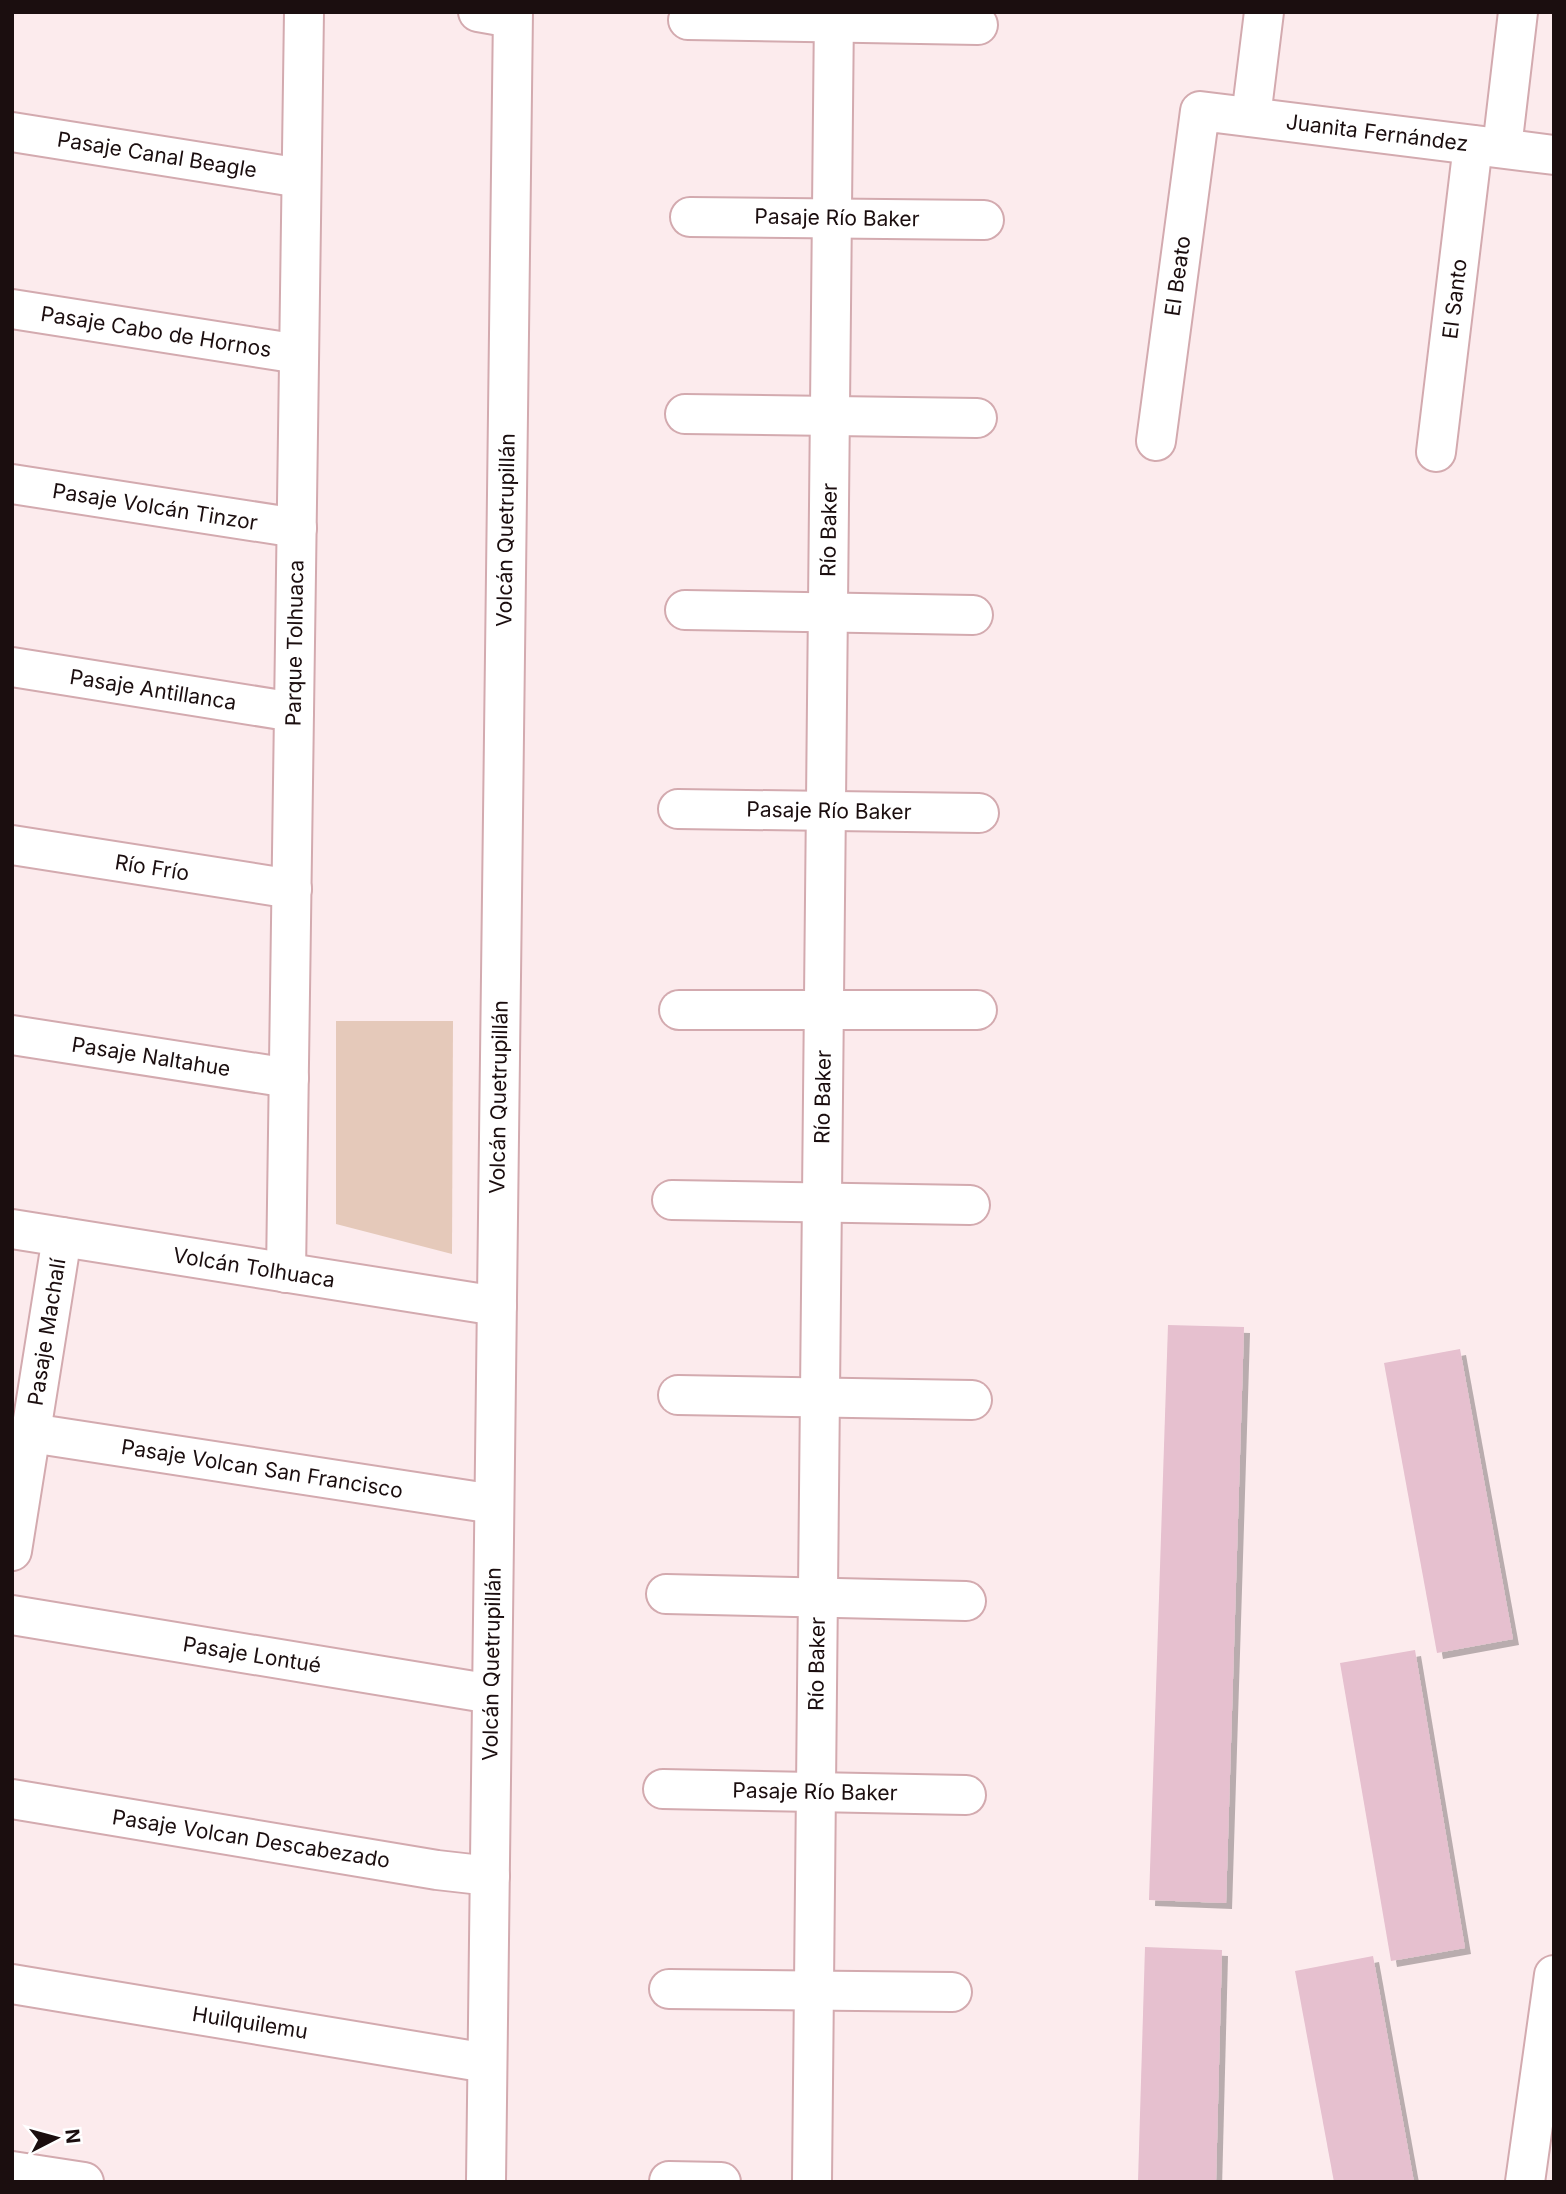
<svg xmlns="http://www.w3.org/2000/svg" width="1566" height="2194" viewBox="0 0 1566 2194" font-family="Inter,sans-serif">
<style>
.green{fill:#e5c9ba}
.building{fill:#e6c0cf;filter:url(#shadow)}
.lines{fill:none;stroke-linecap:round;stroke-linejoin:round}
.street-casing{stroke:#d3aaaf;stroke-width:42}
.secondary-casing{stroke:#d3aaaf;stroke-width:42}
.street{stroke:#fff;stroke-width:38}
.secondary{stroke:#fff;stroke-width:38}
.labels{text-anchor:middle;stroke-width:6;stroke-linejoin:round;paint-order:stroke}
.street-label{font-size:21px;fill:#1b0e0f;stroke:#fff}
</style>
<defs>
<filter id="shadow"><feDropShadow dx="6" dy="6" stdDeviation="0" flood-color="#0004"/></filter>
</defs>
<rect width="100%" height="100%" fill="#fcebed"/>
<polygon class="green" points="336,1021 453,1021 452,1254 336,1224"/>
<g class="building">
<polygon points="1168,1325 1244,1327 1226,1903 1149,1900"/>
<polygon points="1460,1349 1513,1639 1437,1653 1384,1363"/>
<polygon points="1415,1650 1465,1948 1391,1961 1340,1663"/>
<polygon points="1145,1947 1222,1950 1216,2182 1138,2182"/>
<polygon points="1373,1956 1414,2182 1334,2182 1295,1971"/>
</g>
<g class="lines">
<defs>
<g id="street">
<polyline points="478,12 512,18"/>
<polyline points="688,20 978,25"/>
<polyline points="1251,117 1264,12"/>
<polyline points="12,132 301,178"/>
<polyline points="1502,148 1518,12"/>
<polyline points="690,217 984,220"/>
<polyline points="12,309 299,354"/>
<polyline points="685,414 977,418"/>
<polyline points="1156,441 1200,111 1554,155"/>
<polyline points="1436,452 1473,145"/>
<polyline points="12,484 297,528"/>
<polyline points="685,610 973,615"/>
<polyline points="12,667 294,712"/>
<polyline points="678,809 979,813"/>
<polyline points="12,845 292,889"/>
<polyline points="679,1010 977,1010"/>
<polyline points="12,1035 289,1078"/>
<polyline points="672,1200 970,1205"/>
<polyline points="12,1229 497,1306"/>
<polyline points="286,1273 304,12"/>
<polyline points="678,1395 972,1400"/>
<polyline points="31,1433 494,1504"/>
<polyline points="12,1551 62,1237"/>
<polyline points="666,1594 966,1601"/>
<polyline points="12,1615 492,1694"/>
<polyline points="663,1789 966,1795"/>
<polyline points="12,1799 437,1870 490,1876"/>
<polyline points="12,1984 487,2063"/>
<polyline points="669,1989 952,1992"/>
<polyline points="12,2171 84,2182"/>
<polyline points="669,2181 721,2182"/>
<polyline points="486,2182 513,12"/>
<polyline points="812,2182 834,12"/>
</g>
<polyline id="secondary" points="1525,2182 1554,1975"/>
</defs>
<use href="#street" class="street-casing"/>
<use href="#secondary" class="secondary-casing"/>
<use href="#street" class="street"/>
<use href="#secondary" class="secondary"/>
</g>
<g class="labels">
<g class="street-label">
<text transform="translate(1377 133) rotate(7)" y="7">Juanita Fernández</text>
<text transform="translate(157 155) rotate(9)" y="7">Pasaje Canal Beagle</text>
<text transform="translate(837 218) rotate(1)" y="7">Pasaje Río Baker</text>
<text transform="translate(1178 276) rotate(-82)" y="7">El Beato</text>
<text transform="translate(1455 299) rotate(-83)" y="7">El Santo</text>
<text transform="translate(156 332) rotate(9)" y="7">Pasaje Cabo de Hornos</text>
<text transform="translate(155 507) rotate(9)" y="7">Pasaje Volcán Tinzor</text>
<text transform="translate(506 530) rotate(-89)" y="7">Volcán Quetrupillán</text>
<text transform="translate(829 530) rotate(-89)" y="7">Río Baker</text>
<text transform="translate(295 643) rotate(-89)" y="7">Parque Tolhuaca</text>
<text transform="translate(153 690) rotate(9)" y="7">Pasaje Antillanca</text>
<text transform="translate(829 811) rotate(1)" y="7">Pasaje Río Baker</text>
<text transform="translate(152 868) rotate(9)" y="7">Río Frío</text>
<text transform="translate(151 1057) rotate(9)" y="7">Pasaje Naltahue</text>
<text transform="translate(499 1097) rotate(-89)" y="7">Volcán Quetrupillán</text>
<text transform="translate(823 1097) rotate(-89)" y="7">Río Baker</text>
<text transform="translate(254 1268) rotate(9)" y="7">Volcán Tolhuaca</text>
<text transform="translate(47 1332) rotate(-81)" y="7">Pasaje Machalí</text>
<text transform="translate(262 1469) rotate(9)" y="7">Pasaje Volcan San Francisco</text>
<text transform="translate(252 1655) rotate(9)" y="7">Pasaje Lontué</text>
<text transform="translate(492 1664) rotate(-89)" y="7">Volcán Quetrupillán</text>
<text transform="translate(817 1664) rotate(-89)" y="7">Río Baker</text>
<text transform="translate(815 1792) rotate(1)" y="7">Pasaje Río Baker</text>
<text transform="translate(251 1839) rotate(9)" y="7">Pasaje Volcan Descabezado</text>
<text transform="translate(250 2023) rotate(9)" y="7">Huilquilemu</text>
</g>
</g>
<rect width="1566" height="2194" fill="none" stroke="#1b0e0f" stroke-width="28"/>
<g transform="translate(56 2138) rotate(84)" stroke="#ffffff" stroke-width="5" paint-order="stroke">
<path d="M0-5L12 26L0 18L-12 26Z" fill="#1b0e0f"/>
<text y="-10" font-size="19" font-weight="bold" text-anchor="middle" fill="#1b0e0f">N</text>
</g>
</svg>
